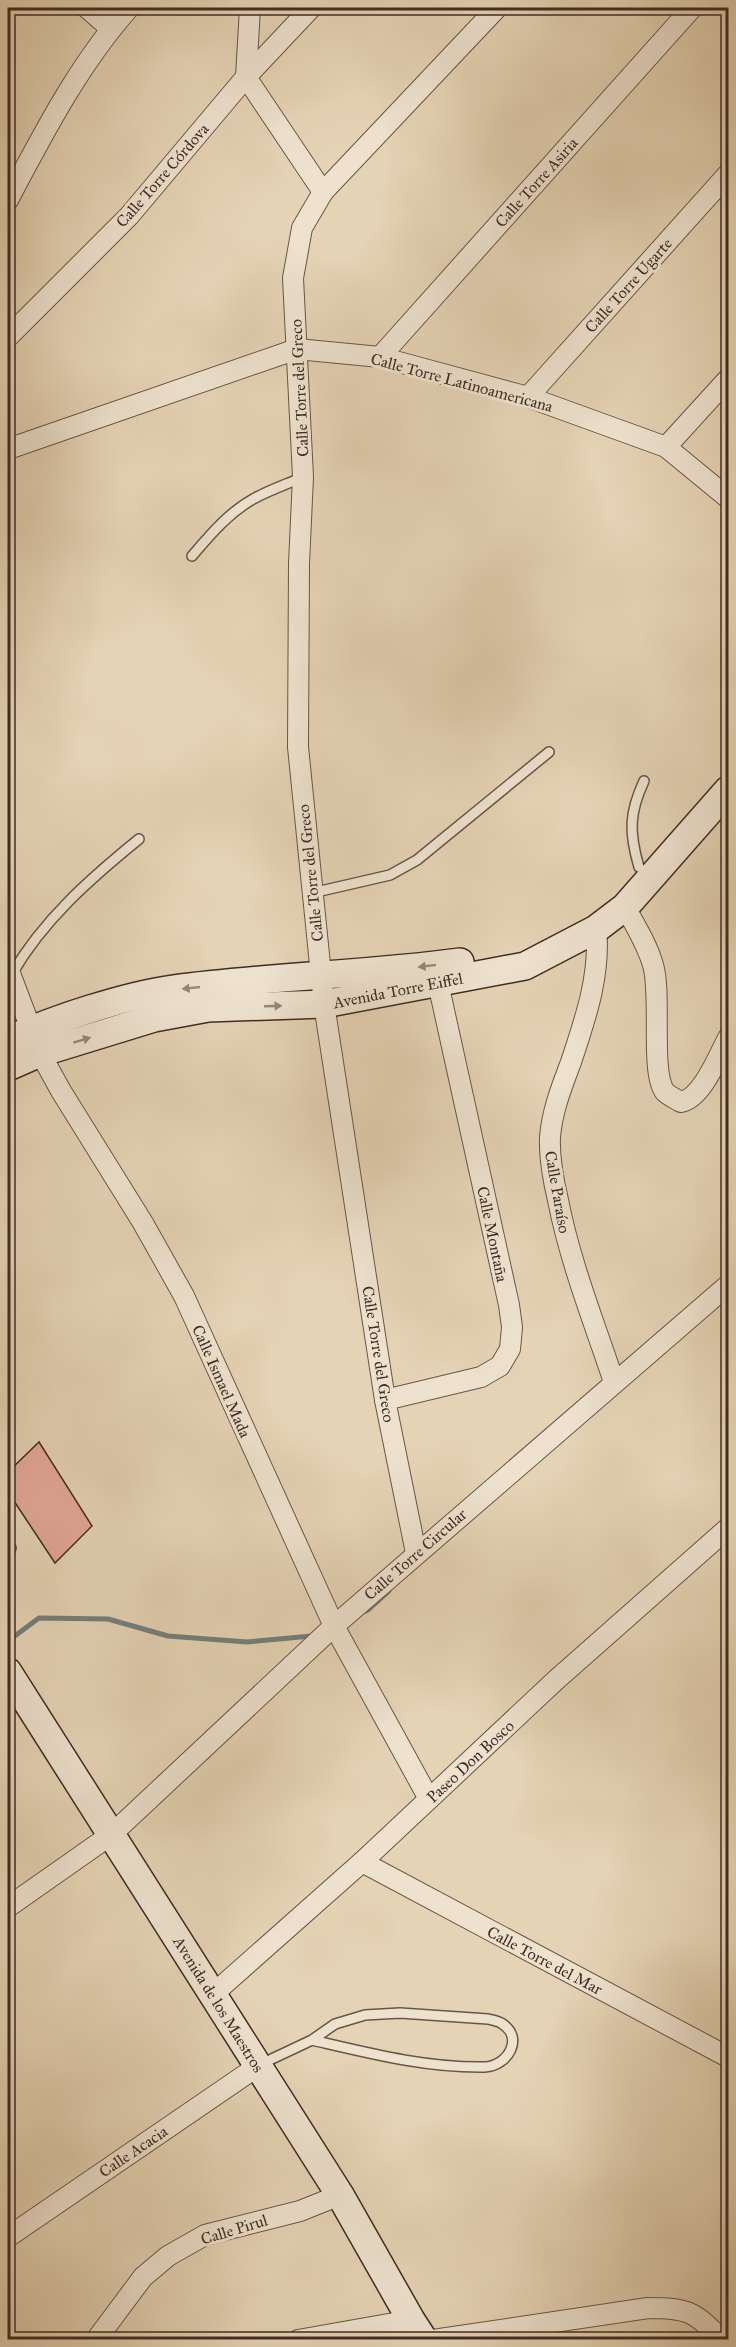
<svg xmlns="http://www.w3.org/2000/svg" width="736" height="2347" viewBox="0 0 736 2347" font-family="'IM FELL Great Primer',serif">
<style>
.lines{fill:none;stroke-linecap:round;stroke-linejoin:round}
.stream{stroke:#757f7c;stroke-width:5}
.building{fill:#e3a898;stroke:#3f2c24;stroke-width:1.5}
.lane-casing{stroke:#685648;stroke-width:12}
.street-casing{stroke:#685648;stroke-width:22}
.secondary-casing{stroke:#3f2c24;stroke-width:30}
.lane{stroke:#eee2cf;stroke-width:9}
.street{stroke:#eee2cf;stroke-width:20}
.secondary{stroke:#eee2cf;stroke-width:27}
.oneway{fill:#96877a}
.labels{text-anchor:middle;stroke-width:6;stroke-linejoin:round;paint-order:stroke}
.street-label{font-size:16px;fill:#3f2c24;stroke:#eee2cf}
</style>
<rect width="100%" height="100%" fill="#e5d3b5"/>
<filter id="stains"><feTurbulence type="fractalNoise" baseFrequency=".00333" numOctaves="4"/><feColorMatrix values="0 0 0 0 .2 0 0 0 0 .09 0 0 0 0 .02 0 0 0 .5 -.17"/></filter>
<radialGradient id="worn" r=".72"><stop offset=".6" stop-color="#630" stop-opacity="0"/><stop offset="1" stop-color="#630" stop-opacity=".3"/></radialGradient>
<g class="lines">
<g class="stream">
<polyline points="361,1613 368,1610 389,1591"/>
<polyline points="8,1641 39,1618 108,1619 168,1636 247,1642 312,1636"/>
</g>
</g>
<polygon class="building" points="39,1442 92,1526 55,1563 8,1492 8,1472"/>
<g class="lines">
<defs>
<g id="lane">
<path d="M192,556C210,535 229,512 255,498C270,490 287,484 303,477"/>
<path d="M639,867C629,833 629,813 644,781"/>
<polyline points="312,893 390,875 417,860 549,752"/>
<path d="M12,974C43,920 91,878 139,839"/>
<polyline points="8,1541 11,1548 8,1556"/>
<path d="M259,2065L312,2040L335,2024L365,2015L400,2013L488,2019C492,2020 498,2021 501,2023C525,2037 508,2066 485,2067C426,2068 368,2053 312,2040"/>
</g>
<g id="street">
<polyline points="87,8 110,28"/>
<polyline points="250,8 246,77 323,192"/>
<path d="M8,200C43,134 79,64 129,8"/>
<polyline points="8,337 129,216 246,77 311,8"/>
<polyline points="380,357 692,8"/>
<polyline points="528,397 728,174"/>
<polyline points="666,447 728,379"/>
<polyline points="8,449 297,349 380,357 528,397 666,447 728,498"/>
<path d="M625,907C635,925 647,944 653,965C662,994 650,1073 665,1092C669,1096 676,1099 681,1102C702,1098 718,1057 728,1038"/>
<path d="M596,929C601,974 585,1020 571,1062C562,1086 552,1111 550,1137C549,1158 553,1179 558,1200C570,1262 594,1322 614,1382"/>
<polyline points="8,968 40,1053 61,1091 143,1223 184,1296 334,1626 429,1799"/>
<polyline points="385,1400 481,1377 500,1366 510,1349 512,1327 509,1305 438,983"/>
<polyline points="416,1553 385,1400 324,1004 298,747 299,564 303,477 293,278 302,228 323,192 497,8"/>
<polyline points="362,1862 728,2057"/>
<polyline points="8,1907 112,1834 334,1626 728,1285"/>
<polyline points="212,1995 362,1862 556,1680 728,1528"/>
<polyline points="8,2237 258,2066"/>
<polyline points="96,2340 143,2277 168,2256 205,2235 300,2211 340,2195"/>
<polyline points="298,2340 411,2320"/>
<path d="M433,2340L648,2308C688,2308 694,2311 722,2340"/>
</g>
<g id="secondary">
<path d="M8,1040C54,1019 124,996 173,989C268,976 365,975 460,962"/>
<polyline points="8,1067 40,1053 154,1018 208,1008 324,1004 525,966 596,929 625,907 728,790"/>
<polyline points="8,1672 340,2195 411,2320 424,2340"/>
</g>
</defs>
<use href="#lane" class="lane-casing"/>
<use href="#street" class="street-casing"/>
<use href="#secondary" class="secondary-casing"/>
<use href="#lane" class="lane"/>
<use href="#street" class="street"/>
<use href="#secondary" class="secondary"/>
</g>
<defs><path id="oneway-solid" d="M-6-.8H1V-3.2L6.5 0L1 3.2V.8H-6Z" transform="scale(1.5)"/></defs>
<g class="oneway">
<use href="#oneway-solid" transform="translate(427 966) rotate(173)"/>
<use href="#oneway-solid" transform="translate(191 988) rotate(174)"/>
<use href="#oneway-solid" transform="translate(273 1006) rotate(-2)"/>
<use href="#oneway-solid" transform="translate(82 1040) rotate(-17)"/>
</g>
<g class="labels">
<g class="street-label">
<text transform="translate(162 175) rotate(-49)" y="6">Calle Torre Córdova</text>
<text transform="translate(536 182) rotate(-48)" y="6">Calle Torre Asiria</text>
<text transform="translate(628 285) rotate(-48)" y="6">Calle Torre Ugarte</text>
<text transform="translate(462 382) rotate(15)" y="6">Calle Torre Latinoamericana</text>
<text transform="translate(299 388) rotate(-93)" y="6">Calle Torre del Greco</text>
<text transform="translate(310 873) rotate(-96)" y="6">Calle Torre del Greco</text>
<text transform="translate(398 990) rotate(-11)" y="6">Avenida Torre Eiffel</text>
<text transform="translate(558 1192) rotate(80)" y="6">Calle Paraíso</text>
<text transform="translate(493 1234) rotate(78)" y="6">Calle Montaña</text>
<text transform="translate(379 1354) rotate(81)" y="6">Calle Torre del Greco</text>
<text transform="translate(222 1381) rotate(66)" y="6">Calle Ismael Mada</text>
<text transform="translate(415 1554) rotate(-41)" y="6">Calle Torre Circular</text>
<text transform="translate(470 1761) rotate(-43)" y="6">Paseo Don Bosco</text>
<text transform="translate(545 1960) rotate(28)" y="6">Calle Torre del Mar</text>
<text transform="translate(219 2004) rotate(58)" y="6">Avenida de los Maestros</text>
<text transform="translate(133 2151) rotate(-34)" y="6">Calle Acacia</text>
<text transform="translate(234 2229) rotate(-17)" y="6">Calle Pirul</text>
</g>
</g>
<rect width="736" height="2347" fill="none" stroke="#e5d3b5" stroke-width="30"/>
<rect x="9" y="9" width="718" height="2329" fill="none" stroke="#3f2c24" stroke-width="3"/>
<rect x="15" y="15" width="706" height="2317" fill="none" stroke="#3f2c24" stroke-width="1.5"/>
<rect width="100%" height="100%" filter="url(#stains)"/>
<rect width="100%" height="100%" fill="url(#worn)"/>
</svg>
